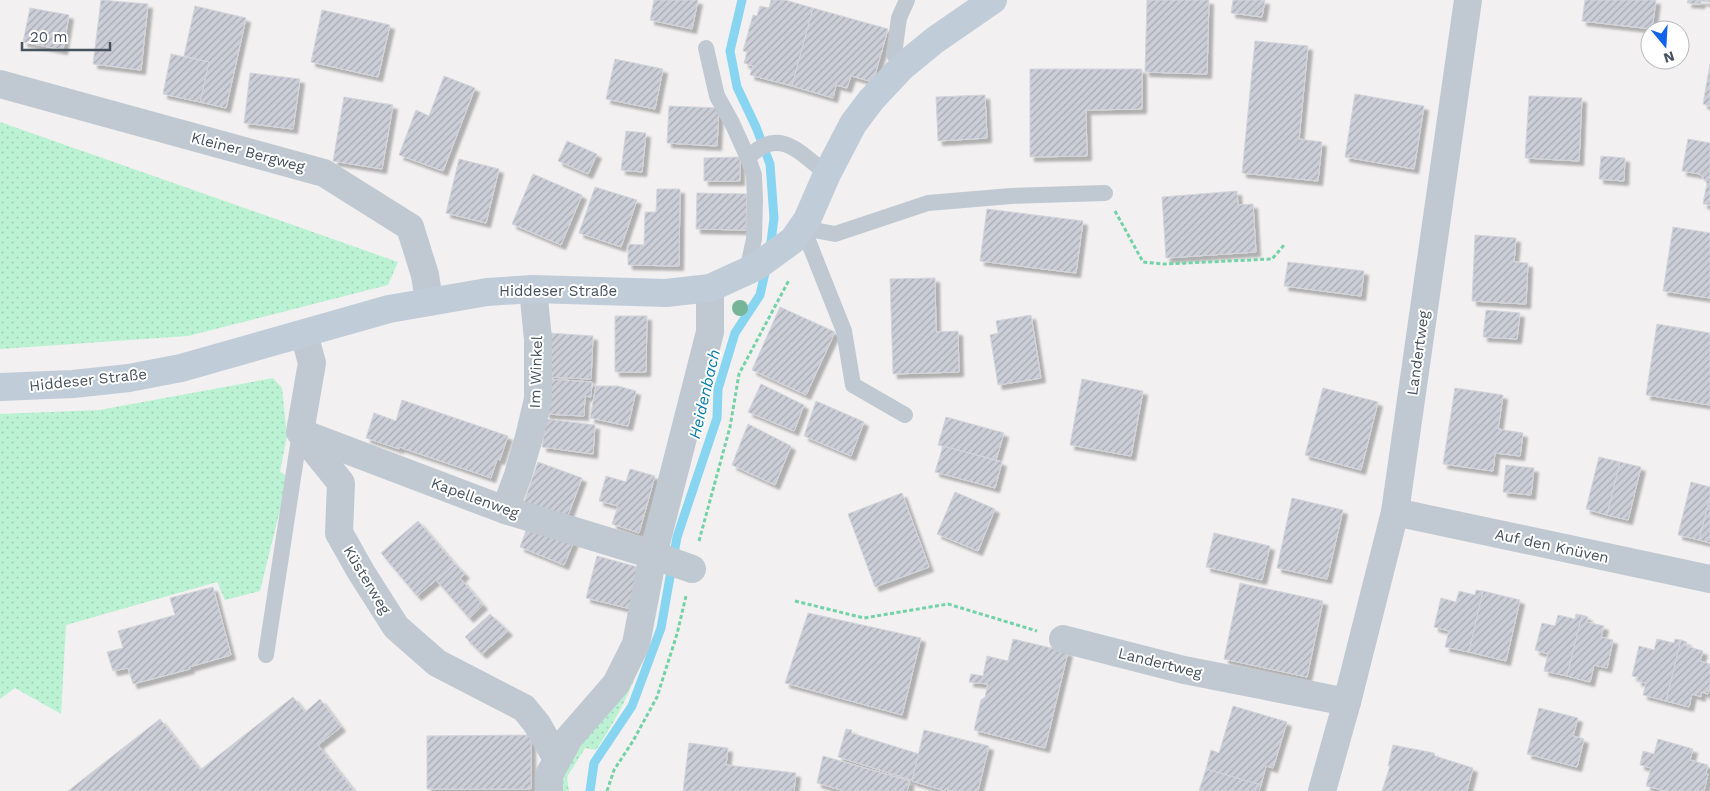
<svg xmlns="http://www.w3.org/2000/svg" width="1710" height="791" viewBox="0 0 1710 791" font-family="'Work Sans',sans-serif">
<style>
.grass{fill:url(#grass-dots)}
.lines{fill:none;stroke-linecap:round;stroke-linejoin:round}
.stream{stroke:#87d5f1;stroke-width:9}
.building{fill:url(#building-hatch);stroke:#d3d5dc;filter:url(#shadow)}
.path{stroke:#72d2a8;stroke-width:3;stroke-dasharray:4 2.5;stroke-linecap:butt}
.service{stroke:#c0c9d2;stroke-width:16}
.minor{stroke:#c0c9d2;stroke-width:28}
.secondary{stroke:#c1ccd9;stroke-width:28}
.tree{fill:#77b599}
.labels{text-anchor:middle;stroke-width:4;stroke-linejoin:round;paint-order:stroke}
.street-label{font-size:15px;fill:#47525e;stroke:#fff}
.water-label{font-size:16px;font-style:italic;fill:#067eab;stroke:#fff}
</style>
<defs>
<pattern id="grass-dots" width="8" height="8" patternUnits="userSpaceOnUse" patternTransform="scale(1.25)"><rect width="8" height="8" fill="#bcf2d4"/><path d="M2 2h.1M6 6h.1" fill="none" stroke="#a3d1b8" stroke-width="1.8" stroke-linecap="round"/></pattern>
<pattern id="building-hatch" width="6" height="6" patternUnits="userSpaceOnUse" patternTransform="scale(1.25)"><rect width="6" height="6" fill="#cbced6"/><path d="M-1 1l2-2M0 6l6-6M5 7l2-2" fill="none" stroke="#a7aab1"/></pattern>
<filter id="shadow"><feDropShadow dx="4.5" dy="4.5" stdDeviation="1" flood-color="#0004"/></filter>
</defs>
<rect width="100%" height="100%" fill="#f2f0f0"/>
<g class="grass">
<polygon points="0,122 398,262 388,285 188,336 0,349"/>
<polygon points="273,378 282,388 287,436 280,472 288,477 260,591 225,600 217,582 66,625 61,714 15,688 0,699 0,414 99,410"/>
<path d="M645,651C633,687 617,719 596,750L585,748L567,777L569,791H555L557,774Z"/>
</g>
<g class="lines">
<g class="stream">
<polyline points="742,0 730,51 737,87 756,127 770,164 774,218 770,250"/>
<polyline points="590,791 594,763 632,706 661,628 677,537 717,418 718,389 735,333 760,295 766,268"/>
</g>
</g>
<g class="building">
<polygon points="101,0 148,4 141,70 93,64"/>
<polygon points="654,0 698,0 692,29 650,20"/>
<polygon points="771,0 785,0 813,8 792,86 750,75 753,66 744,63 747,52 743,51 753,15 757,16 760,6 769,8"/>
<polygon points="1147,0 1209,0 1207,74 1145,72"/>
<polygon points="1233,0 1265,0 1262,17 1231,13"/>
<polygon points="1585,0 1656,0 1652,29 1582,21"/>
<polygon points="1688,0 1710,0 1710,2 1701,1 1700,4 1687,3"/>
<polygon points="195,6 246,18 226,108 200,102 209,62 184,56"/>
<polygon points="30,8 69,15 63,50 23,42"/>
<polygon points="813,8 888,29 873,82 851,76 847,88 836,85 833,98 792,86"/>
<polygon points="322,10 390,25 378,77 311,62"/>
<polygon points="1255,41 1308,46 1299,139 1322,142 1318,181 1242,173"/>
<polygon points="171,54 209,62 200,102 163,94"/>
<polygon points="615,59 663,69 655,109 606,99"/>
<polygon points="1710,64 1710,106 1703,104"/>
<polygon points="1030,69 1142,69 1142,109 1086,110 1087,156 1030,157"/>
<polygon points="250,73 300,79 293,129 244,123"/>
<polygon points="444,76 475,88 443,171 399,155 416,110 429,116"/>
<polygon points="1355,94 1424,106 1414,169 1345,157"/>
<polygon points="985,95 987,138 938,141 936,97"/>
<polygon points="1529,96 1582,98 1579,161 1525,158"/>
<polygon points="344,97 393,105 382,169 333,161"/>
<polygon points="669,106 719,108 717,146 667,143"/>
<polygon points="626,131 646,133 642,172 621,170"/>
<polygon points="1688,139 1710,143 1710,205 1703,204 1707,183 1700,174 1682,171"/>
<polygon points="567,141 597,154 588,174 558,161"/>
<polygon points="1601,156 1625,158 1624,181 1599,179"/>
<polygon points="740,157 740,181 704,181 704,158"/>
<polygon points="459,159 499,169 486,223 446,213"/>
<polygon points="533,174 582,195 561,245 512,224"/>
<polygon points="595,187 637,200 621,247 579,233"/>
<polygon points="657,189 680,189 679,266 628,265 628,244 644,245 645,212 656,212"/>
<polygon points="1237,191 1238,205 1253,204 1256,252 1166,258 1162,197"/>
<polygon points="697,193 747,194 746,230 696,229"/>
<polygon points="987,209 1083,221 1076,273 980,261"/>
<polygon points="1673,227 1710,233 1710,298 1663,291"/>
<polygon points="1475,235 1516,238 1514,262 1528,263 1526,304 1472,301"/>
<polygon points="1288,262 1364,271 1361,296 1284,286"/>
<polygon points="935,278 936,332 958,331 959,372 893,374 890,279"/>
<polygon points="780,307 835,332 806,395 752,370"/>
<polygon points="1486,310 1520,313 1517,339 1483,337"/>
<polygon points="1031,315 1041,378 998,385 990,335 998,333 996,321"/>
<polygon points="615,316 647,316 646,372 615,372"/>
<polygon points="1657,324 1710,333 1710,405 1646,395"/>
<polygon points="549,333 593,336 591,379 547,377"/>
<polygon points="547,379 592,382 591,397 585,396 584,416 545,414"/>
<polygon points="1082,379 1143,391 1131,456 1070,445"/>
<polygon points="761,384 804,405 794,431 748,412"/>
<polygon points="596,386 618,386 636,391 628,426 590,418"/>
<polygon points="1323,388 1378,402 1361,470 1305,455"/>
<polygon points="1455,388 1503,395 1498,429 1523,433 1520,456 1495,453 1493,471 1443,464"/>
<polygon points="402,400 508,436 500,460 497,459 491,478 399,447 399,449 366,438 374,413 396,421"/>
<polygon points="816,401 864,422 851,456 804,436"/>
<polygon points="946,417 1004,433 996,460 938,445"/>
<polygon points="546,419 595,425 593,454 542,447"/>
<polygon points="748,424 791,446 775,485 732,465"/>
<polygon points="943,446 1002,462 995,488 935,472"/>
<polygon points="1599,457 1620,462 1607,515 1586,509"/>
<polygon points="538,462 582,478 567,518 524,502"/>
<polygon points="1620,462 1641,467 1628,520 1607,515"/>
<polygon points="1506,465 1534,468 1531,495 1503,492"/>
<polygon points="630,469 655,476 639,533 612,524 618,506 599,501 606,476 626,482"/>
<polygon points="1691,482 1710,487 1710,497 1699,540 1678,535"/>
<polygon points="955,492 995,509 978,551 937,534"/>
<polygon points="902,493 929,567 875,587 848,514"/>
<polygon points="1710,497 1710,543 1699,540"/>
<polygon points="1292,498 1343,510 1327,579 1277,568"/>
<polygon points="418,521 455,564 417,596 381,553"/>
<polygon points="529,523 574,541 564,565 520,547"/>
<polygon points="1214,533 1270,546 1262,580 1206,567"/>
<polygon points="597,556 641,568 631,609 586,598"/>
<polygon points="455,564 465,574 460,578 483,605 469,618 437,581"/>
<polygon points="1240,583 1323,601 1307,677 1224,659"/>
<polygon points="213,587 231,655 189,667 190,669 133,684 128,668 113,671 107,652 123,648 118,631 175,615 170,598"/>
<polygon points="1476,590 1483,591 1469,652 1445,647 1449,631 1434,627 1441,598 1456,602 1459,591 1475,595"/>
<polygon points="1483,591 1520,600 1506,661 1469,652"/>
<polygon points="808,613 921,638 902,715 785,683"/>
<polygon points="490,614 508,631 482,654 465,637"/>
<polygon points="1576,614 1582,615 1567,676 1544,671 1548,654 1535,650 1542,623 1555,626 1558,615 1575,619"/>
<polygon points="1582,615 1588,617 1586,622 1604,626 1601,637 1613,640 1607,668 1594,665 1590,682 1567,676"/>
<polygon points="1013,639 1068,652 1045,748 974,730 981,700 985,697 988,684 969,682 971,674 983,676 987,656 1008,661"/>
<polygon points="1657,639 1674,643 1675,639 1681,640 1666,701 1643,695 1646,683 1637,681 1638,677 1632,676 1639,646 1654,650"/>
<polygon points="1681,640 1687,642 1686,646 1703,651 1700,661 1710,664 1710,686 1708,694 1701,692 1701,697 1692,694 1689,707 1666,701"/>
<polygon points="293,697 305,712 320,699 341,727 318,745 354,791 68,791 160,719 200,770"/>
<polygon points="1233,706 1287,722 1273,768 1266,766 1261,785 1206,769 1211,750 1219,753"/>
<polygon points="1539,708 1578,718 1573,736 1584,739 1577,767 1527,754"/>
<polygon points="846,729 852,730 851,733 919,754 912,780 838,757"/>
<polygon points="924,730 989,746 978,791 952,791 945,789 945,791 912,781"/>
<polygon points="531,735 531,789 427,789 427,736"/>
<polygon points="1658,739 1693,749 1690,760 1708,765 1706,773 1708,774 1704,791 1665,791 1646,786 1651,768 1640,765 1643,751 1654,754"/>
<polygon points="689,743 728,748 726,765 796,773 794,791 683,791"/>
<polygon points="1393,745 1434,753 1435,756 1473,768 1467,791 1382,791 1390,766 1388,766"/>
<polygon points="823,756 910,781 907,791 844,791 817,783"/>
<polygon points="1206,769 1261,785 1259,791 1199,791"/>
</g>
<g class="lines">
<g class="path">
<polyline points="1115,211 1143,262 1164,264 1272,259 1285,244"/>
<polyline points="699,541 730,427 739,374 789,280"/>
<polyline points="795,601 864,618 948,604 1037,631"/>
<polyline points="607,791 614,770 633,741 657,697 677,634 686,596"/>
</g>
<g class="service">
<polyline points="706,48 717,96 732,123 748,158 754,175 755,200 754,239 747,271"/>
<polyline points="902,67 894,54 899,18 907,0"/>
<path d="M748,158C779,125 800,153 827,174"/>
<polyline points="803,228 835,234 928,203 1011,196 1105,193"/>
<polyline points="803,228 844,331 853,385 905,415"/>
<polyline points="266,655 300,432"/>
</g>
<g class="minor">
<polyline points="0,84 324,173 410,227 425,275 429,301"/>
<polyline points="304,334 312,363 300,432 341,483 339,533 361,572 396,627 437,663 524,708 537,724 557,759"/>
<polyline points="302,433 505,510 653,555 692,569"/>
<polyline points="505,510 518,475 529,437 538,399 538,339 533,289"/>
<polyline points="1395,512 1710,579"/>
<polyline points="1063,639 1184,670 1347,702"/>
<polyline points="549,791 549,775 569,738 616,684 636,644 653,555 710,332 710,288"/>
<polyline points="1322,791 1347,702 1395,512 1468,0"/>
</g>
<polyline class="secondary" points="0,387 73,384 129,378 181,368 389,309 487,292 533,289 666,293 710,288 756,267 793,240 807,220 827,174 853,124 871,100 902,67 935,40 993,0"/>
</g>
<circle class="tree" cx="740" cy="308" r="8"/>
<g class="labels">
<g class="street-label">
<text transform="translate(248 152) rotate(15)" y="5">Kleiner Bergweg</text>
<text x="558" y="296">Hiddeser Straße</text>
<text transform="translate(1418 353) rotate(-82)" y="5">Landertweg</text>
<text transform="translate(536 372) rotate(-88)" y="5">Im Winkel</text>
<text transform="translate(88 380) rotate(-6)" y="5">Hiddeser Straße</text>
<text transform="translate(475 498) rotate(20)" y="5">Kapellenweg</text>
<text transform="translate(1552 546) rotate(12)" y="5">Auf den Knüven</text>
<text transform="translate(367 580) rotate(59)" y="5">Küsterweg</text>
<text transform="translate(1160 663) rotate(14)" y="5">Landertweg</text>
</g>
<g class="water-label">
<text transform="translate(704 394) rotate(-77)" y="6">Heidenbach</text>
</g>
</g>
<g transform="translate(1665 45) rotate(162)"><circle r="24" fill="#ffffff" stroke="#b5babf"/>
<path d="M0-4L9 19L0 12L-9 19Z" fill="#0f63ed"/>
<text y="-8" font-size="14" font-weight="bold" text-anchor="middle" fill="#47525e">N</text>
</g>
<path d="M22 42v8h88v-8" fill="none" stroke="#47525e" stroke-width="2.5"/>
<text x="30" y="42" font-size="15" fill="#47525e" stroke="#ffffff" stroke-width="4" paint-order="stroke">20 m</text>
</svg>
